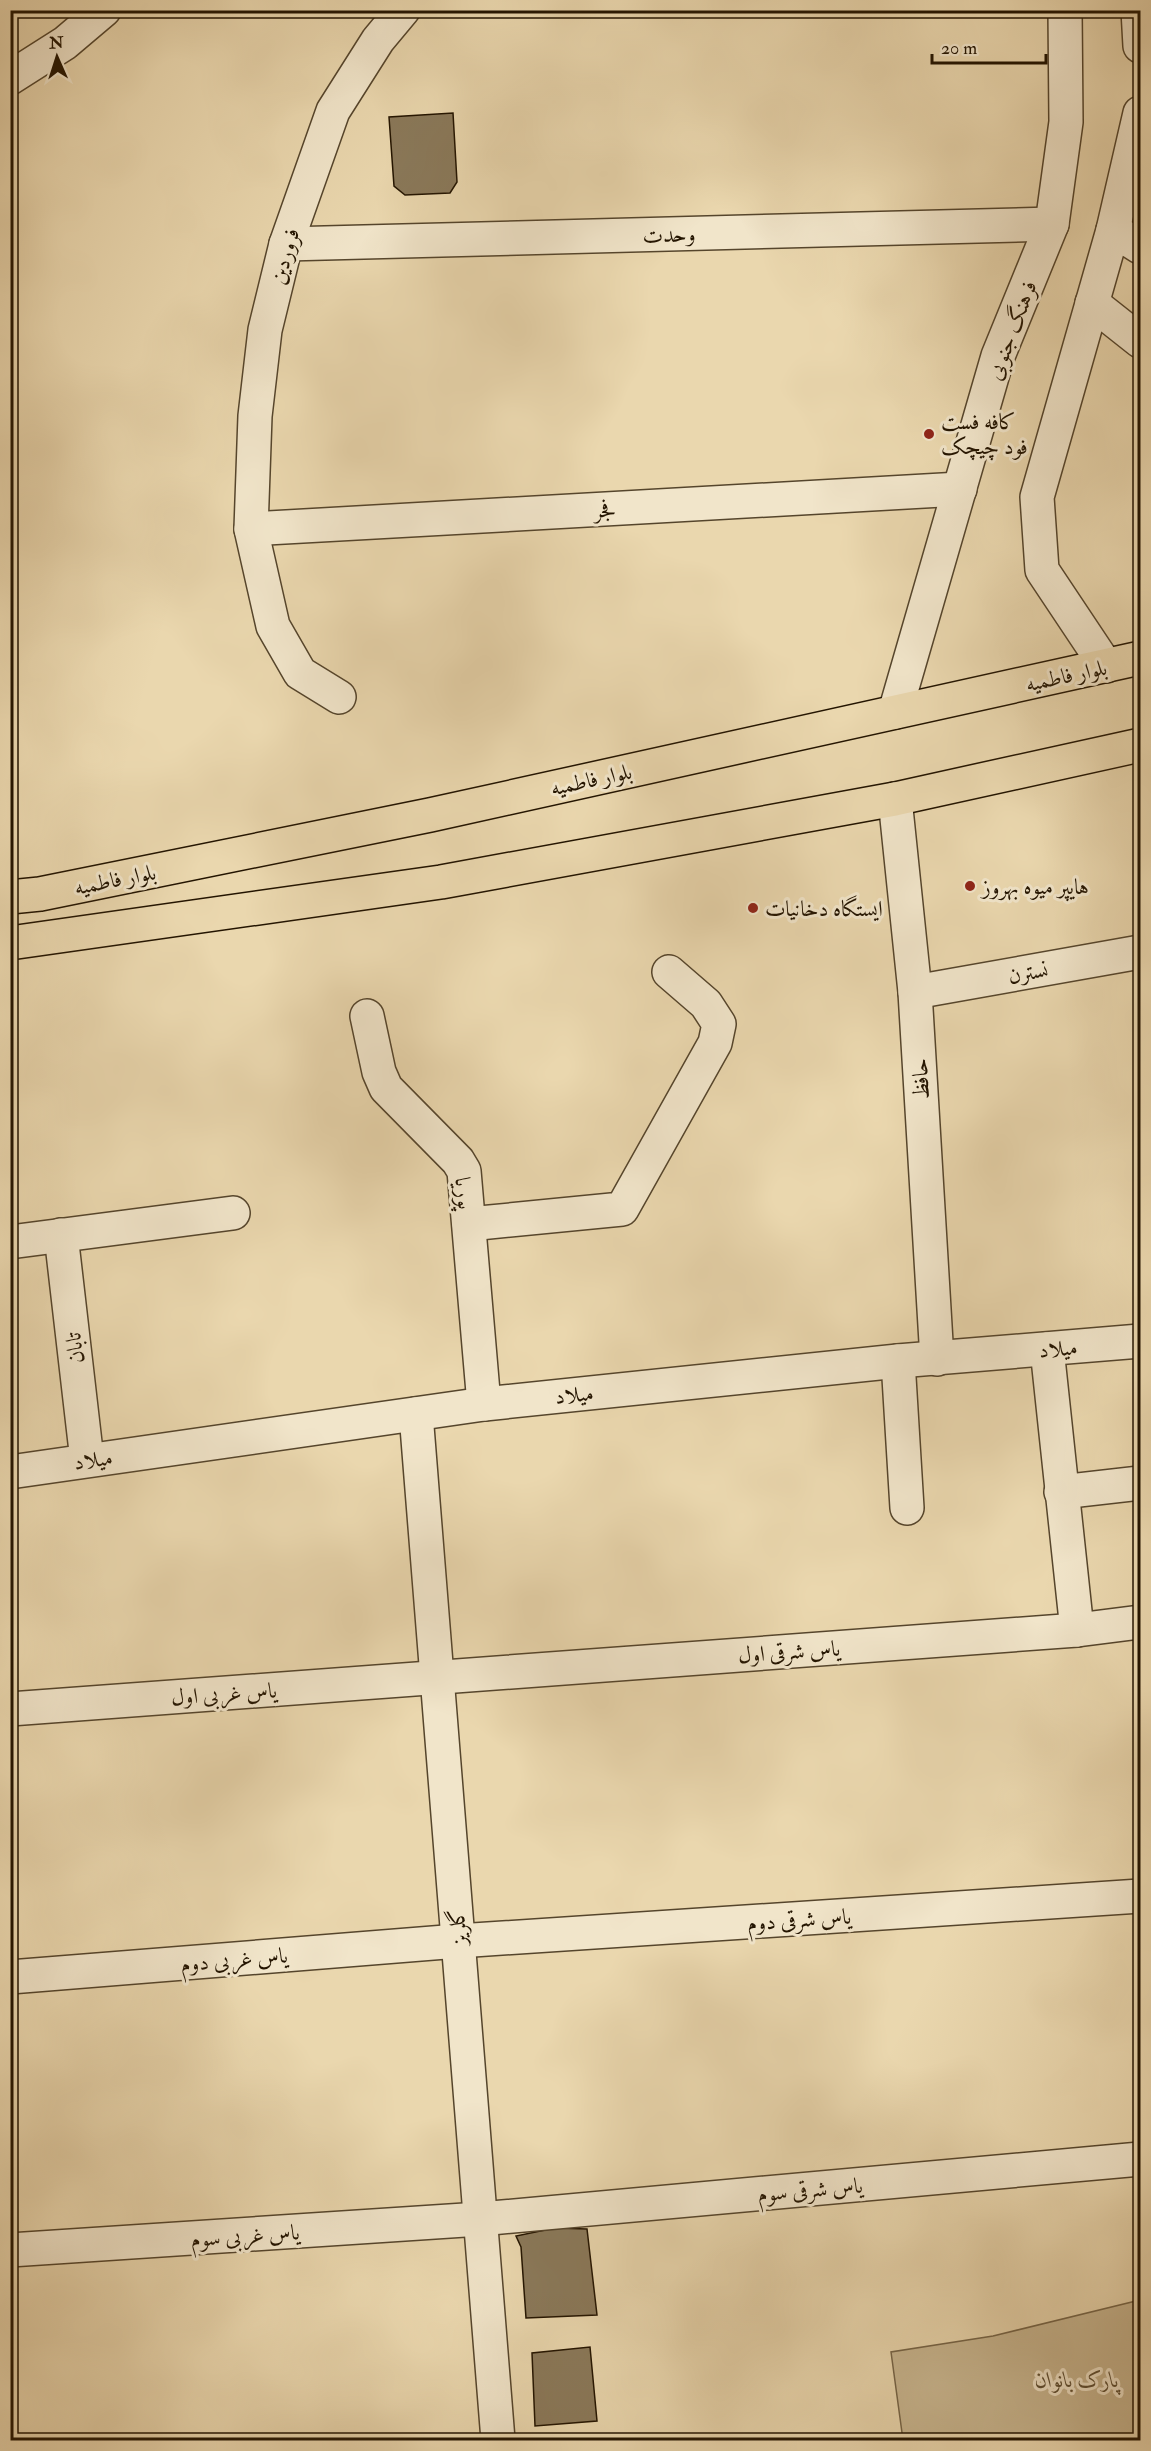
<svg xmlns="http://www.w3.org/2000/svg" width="1151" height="2451" viewBox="0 0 1151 2451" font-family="'IM FELL Double Pica',Amiri,serif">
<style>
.green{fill:#c8b690;stroke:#766548;stroke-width:1.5}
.building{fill:#8a795a;stroke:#231400;stroke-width:1.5}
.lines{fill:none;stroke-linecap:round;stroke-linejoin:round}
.minor-casing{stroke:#55452c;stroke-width:36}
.tertiary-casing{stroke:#55452c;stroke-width:36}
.trunk-casing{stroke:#231400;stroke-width:36}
.minor{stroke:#f1e5ca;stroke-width:33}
.tertiary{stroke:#f1e5ca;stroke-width:33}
.trunk{stroke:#ead7ae;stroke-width:33}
.poi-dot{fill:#8f2418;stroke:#f1e5ca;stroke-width:2}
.labels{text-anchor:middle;stroke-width:6;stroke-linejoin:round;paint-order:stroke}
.street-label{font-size:22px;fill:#231400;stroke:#f1e5ca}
.poi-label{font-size:22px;fill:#231400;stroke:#f1e5ca;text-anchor:start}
.park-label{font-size:22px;font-style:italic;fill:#5d4d32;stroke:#f1e5ca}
</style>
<rect width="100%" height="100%" fill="#ead7ae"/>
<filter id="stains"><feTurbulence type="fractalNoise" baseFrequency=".00333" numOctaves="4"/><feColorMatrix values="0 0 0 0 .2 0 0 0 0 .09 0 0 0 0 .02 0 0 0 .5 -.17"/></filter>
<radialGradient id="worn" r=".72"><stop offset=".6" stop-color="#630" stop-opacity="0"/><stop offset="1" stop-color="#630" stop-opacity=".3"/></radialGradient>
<polygon class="green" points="1140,2300 1140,2440 903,2440 891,2352 993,2336"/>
<g class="building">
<polygon points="453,113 457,182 450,193 405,195 394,186 389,117"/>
<polygon points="555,2228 587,2229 597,2315 526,2318 521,2247 516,2236"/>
<polygon points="590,2347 597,2421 535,2426 532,2353"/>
</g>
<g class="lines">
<defs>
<g id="minor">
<polyline points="1113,230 1140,247"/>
<polyline points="286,244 1052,224"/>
<polyline points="1092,303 1140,341"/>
<polyline points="251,529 960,489"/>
<polyline points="339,697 300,673 273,626 251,529 255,416 265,330 286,244 333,111 378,40 403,10"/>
<polyline points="895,799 915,992 937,1359"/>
<polyline points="915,992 1140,952"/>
<polyline points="367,1016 379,1072 386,1088 458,1161 464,1171 484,1404"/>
<polyline points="469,1224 622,1209 715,1043 719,1024 706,1004 669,972"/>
<polyline points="61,1235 87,1460"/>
<polyline points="10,1242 233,1213"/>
<polyline points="1047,1349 1077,1630"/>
<polyline points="898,1361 907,1508"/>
<polyline points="416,1414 498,2440"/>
<polyline points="10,1472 484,1404 898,1361 1140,1341"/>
<polyline points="1061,1492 1140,1483"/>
<polyline points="10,1709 1077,1630 1140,1622"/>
<polyline points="10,1977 458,1941 1140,1896"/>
<polyline points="10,2250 480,2219 1140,2159"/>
</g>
<g id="tertiary">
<polyline points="1138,10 1140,46"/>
<polyline points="10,78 65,43 104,10"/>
<polyline points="1106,666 1042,570 1037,497 1113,230 1140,113"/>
<polyline points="895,712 998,356 1052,224 1066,122 1065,10"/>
</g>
<g id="trunk">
<polyline points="10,897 40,894 430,815 1140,658"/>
<polyline points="10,943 441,882 895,799 1140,745"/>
</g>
</defs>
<use href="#minor" class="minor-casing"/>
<use href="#tertiary" class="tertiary-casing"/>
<use href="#trunk" class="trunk-casing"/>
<use href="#minor" class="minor"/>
<use href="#tertiary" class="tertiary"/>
<use href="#trunk" class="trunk"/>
</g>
<g class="poi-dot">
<circle cx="929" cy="434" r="6"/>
<circle cx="970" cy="886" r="6"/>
<circle cx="753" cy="908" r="6"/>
</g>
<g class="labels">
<g class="street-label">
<text transform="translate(669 234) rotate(-2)" y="8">وحدت</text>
<text transform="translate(284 256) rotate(-74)" y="8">فروردین</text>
<text transform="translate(1011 330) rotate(-69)" y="8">فرهنگ جنوبی</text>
<text transform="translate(605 509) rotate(-3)" y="8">فجر</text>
<text transform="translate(1066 675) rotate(-12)" y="8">بلوار فاطمیه</text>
<text transform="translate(591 779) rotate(-12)" y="8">بلوار فاطمیه</text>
<text transform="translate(115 879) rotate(-11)" y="8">بلوار فاطمیه</text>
<text transform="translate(1028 972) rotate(-10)" y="8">نسترن</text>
<text transform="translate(920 1079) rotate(-93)" y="8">حافظ</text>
<text transform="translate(465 1193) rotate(83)" y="8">پوریا</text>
<text transform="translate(74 1348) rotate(-97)" y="8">تابان</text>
<text transform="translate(1058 1348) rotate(-5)" y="8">میلاد</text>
<text transform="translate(574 1394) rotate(-6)" y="8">میلاد</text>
<text transform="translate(93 1459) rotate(-8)" y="8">میلاد</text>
<text transform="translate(789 1651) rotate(-4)" y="8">یاس شرقی اول</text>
<text transform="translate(224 1693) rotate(-4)" y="8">یاس غربی اول</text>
<text transform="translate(799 1919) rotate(-4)" y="8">یاس شرقی دوم</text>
<text transform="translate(457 1927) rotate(-95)" y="8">گلریز</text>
<text transform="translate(234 1959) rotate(-5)" y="8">یاس غربی دوم</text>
<text transform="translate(810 2189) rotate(-5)" y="8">یاس شرقی سوم</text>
<text transform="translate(245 2235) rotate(-4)" y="8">یاس غربی سوم</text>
</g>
<g class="poi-label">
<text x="941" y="429">کافه فست<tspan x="941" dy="25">فود چیچک</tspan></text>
<text x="982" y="894">هایپر میوه بهروز</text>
<text x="765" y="916">ایستگاه دخانیات</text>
</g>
<g class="park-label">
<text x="1077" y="2387">پارک بانوان</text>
</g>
</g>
<rect width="1151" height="2451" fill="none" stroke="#ead7ae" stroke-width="36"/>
<rect x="12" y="12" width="1127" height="2427" fill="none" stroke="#231400" stroke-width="3"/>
<rect x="18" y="18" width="1115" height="2415" fill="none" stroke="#231400" stroke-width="1.5"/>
<g transform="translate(57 57) rotate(357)" stroke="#f1e5ca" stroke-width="4.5" paint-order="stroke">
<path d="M0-4.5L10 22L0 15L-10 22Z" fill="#231400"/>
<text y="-9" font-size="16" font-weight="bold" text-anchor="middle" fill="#231400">N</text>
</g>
<path d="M932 54v9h114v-9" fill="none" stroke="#231400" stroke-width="3"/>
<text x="941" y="54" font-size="18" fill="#231400" stroke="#f1e5ca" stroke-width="4.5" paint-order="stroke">20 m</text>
<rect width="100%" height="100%" filter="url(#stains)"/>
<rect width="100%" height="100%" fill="url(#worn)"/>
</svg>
